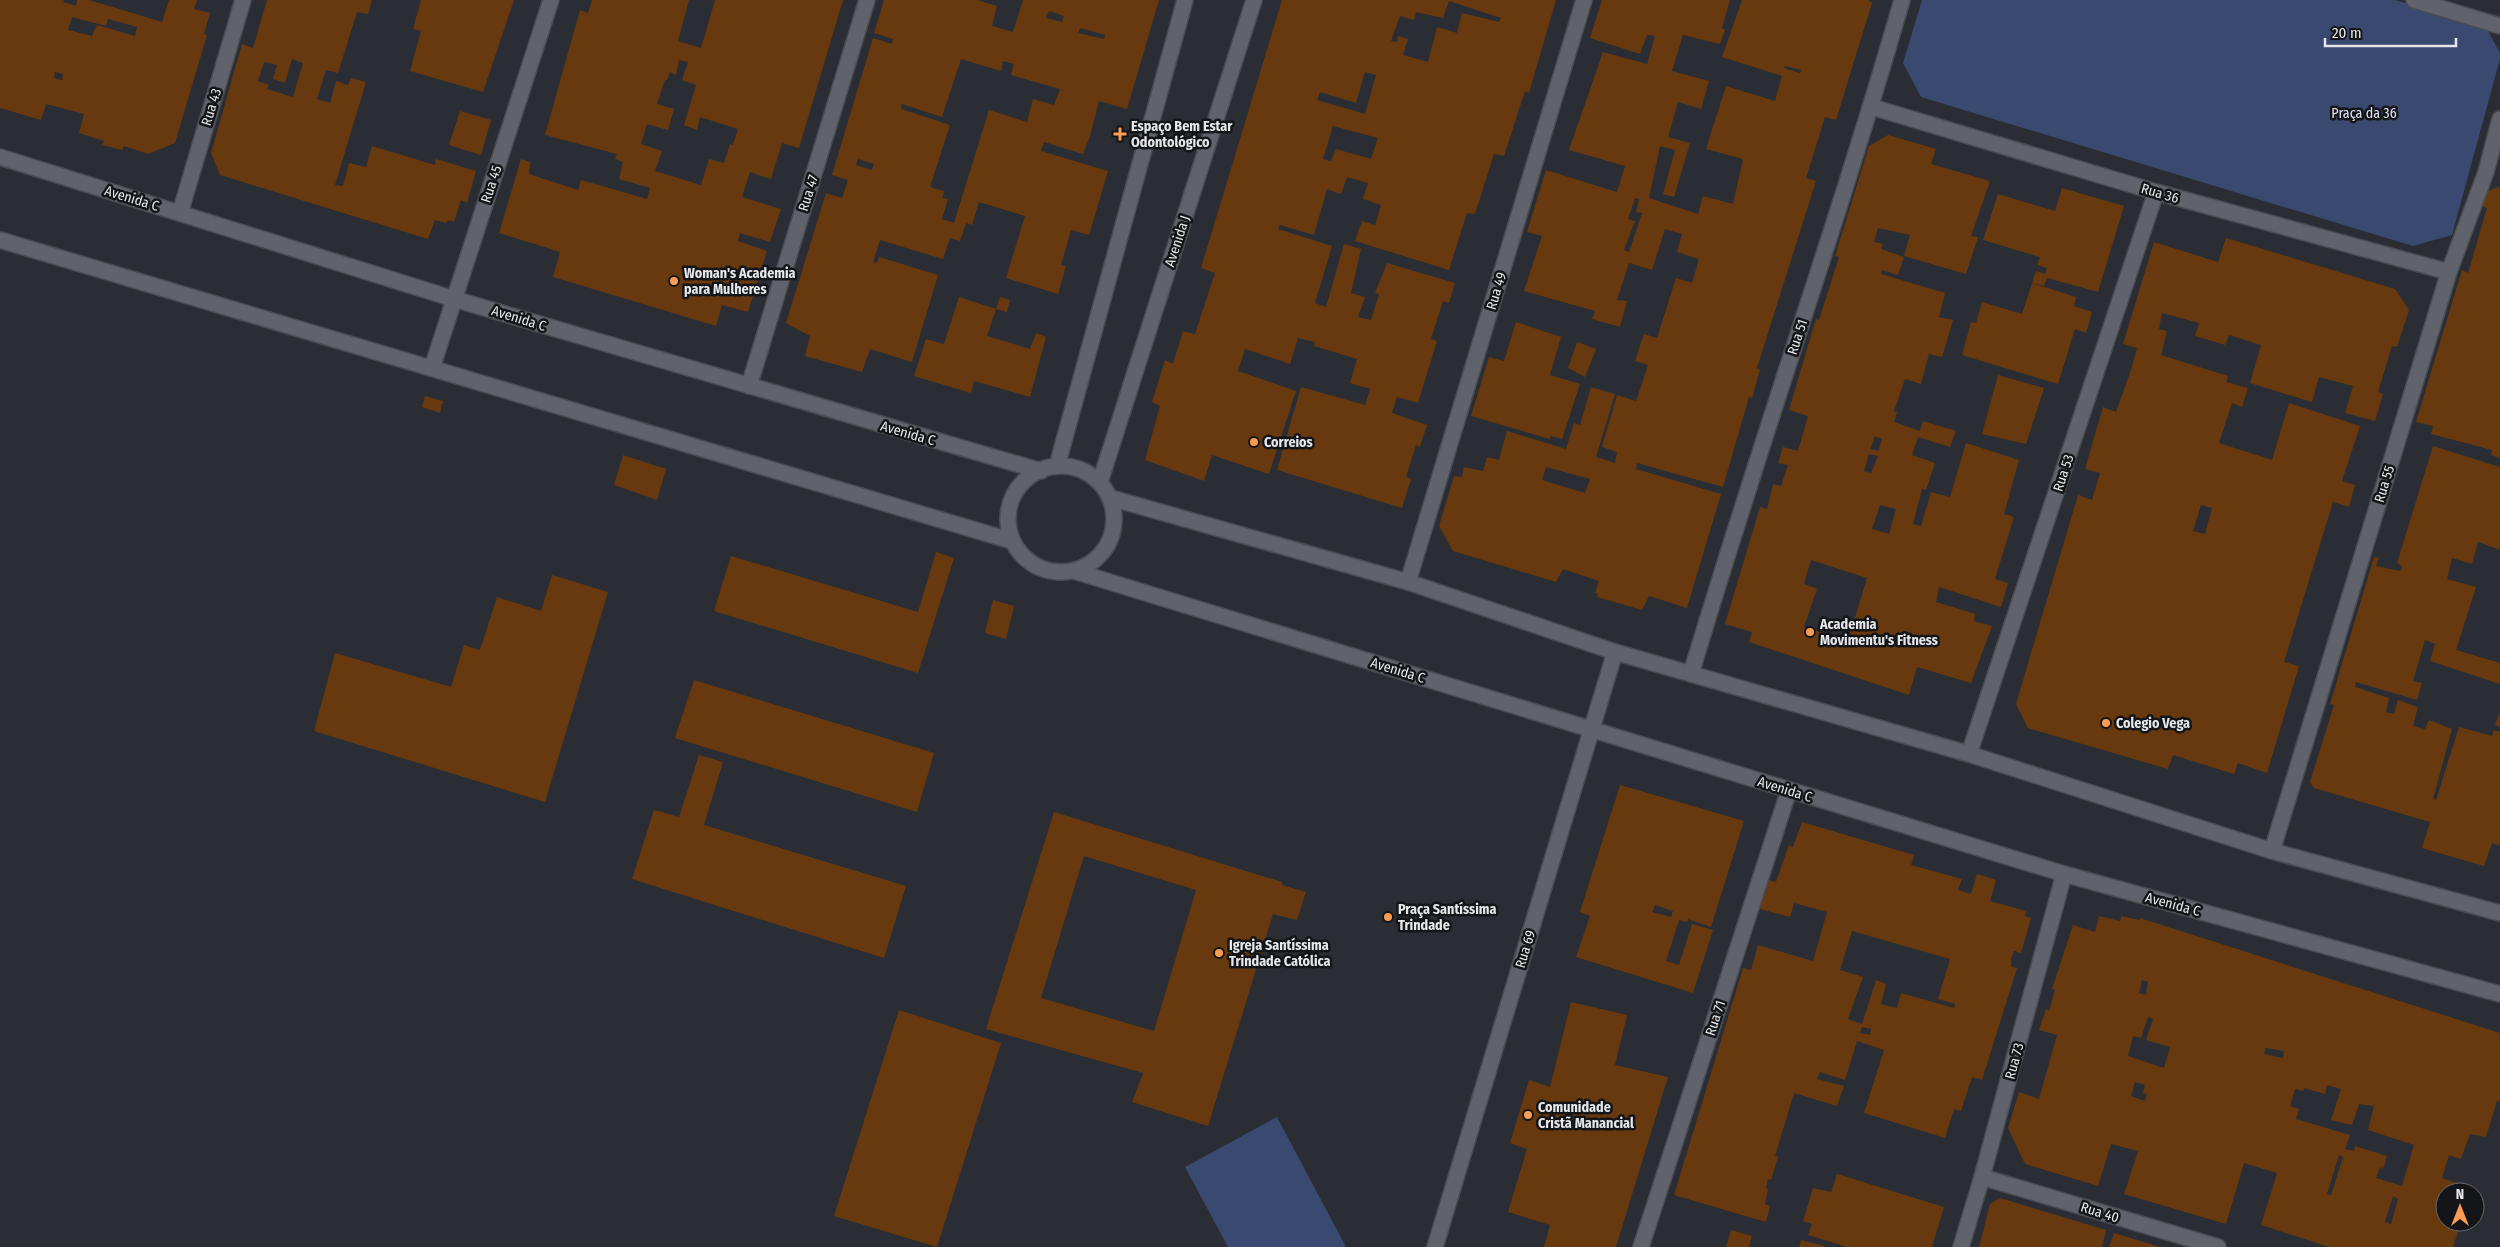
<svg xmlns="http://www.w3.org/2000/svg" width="2500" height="1247" viewBox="0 0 2500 1247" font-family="'Fira Sans Condensed',sans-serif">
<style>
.green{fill:#394970}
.building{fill:#68390f;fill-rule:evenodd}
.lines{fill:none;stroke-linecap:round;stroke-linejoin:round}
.minor-casing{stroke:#494c51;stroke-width:18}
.minor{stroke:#60636b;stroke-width:15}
.poi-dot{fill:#fc9d53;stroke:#141518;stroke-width:2}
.labels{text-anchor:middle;stroke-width:5;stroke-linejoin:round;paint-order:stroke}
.street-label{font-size:14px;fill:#e5e7eb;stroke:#141518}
.park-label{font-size:14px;fill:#dce3f3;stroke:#141518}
.poi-label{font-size:14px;font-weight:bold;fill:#e5e7eb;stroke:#141518;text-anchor:start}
</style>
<rect width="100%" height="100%" fill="#2a2d33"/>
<g class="green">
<polygon points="1922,0 2395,0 2486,27 2500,53 2500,59 2452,235 2413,246 1921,97 1903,63"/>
<polygon points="1277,1117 1346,1247 1228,1247 1185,1167"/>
</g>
<g class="building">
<path d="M0,0H64L63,2L76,6L77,0H89L162,22L169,0H197L194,9L210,13L204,34L207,35L175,143L148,154L124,146L122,150L102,145L104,141L79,133L84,114L46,104L41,120L0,108ZM72,17L106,26L108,19L137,27L135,36L97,25L92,36L68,30ZM55,72L63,74L62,80L54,78Z"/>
<path d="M267,0H372L368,14L357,12L338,73L326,70L317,99L330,103L336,81L348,85L351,78L366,82L335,185L343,186L349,163L366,167L372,146L435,165L436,159L476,171L467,203L461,200L454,222L448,220L446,223L435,220L428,239L220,175L211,153L242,44L253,48ZM292,59L303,63L293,97L267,89L269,85L258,81L264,62L277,65L273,79L285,83Z"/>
<polygon points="421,0 514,0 483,92 410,71 421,31 413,29"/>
<path d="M592,0H689L678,41L701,48L715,0H843L799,148L782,143L771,179L750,172L742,197L781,209L770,242L740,233L738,241L767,251L748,312L722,305L716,326L553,277L560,252L499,233L521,159L530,162L529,174L578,190L581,180L647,199L650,188L619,179L623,162L615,159L617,154L545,135L580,10L588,13ZM679,60L688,62L682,80L696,85L684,125L697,130L700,117L738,129L733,145L730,144L724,163L709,159L701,185L655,171L662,151L641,144L647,124L668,130L674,109L657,104L665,80H667L670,72L676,75Z"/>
<path d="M884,0H977L997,6L992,26L1013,32L1023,0H1159L1127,109L1099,101L1090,136L1083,154L1044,142L1041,151L1108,171L1089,235L1071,230L1061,265L1066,266L1058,294L1006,278L1025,216L979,202L972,225L966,223L960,241L950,238L943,259L880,240L873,262L877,263L879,257L938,275L912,362L870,349L862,372L805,356L810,336L786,323L826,193L842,198L848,180L832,175L873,38L892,44L893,39L874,33ZM1049,11L1064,16L1062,22L1046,18ZM1080,28L1105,35L1104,39L1078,33ZM961,59L1001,71L1003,61L1014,64L1011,75L1060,89L1054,105L1033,99L1027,122L989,110L954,223L942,219L948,199L942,198L944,191L930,187L950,125L901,109L902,104L942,117ZM858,159L874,164L872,170L856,165Z"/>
<path d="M1282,0H1556L1529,93L1525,91L1504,156L1494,154L1475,214L1467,213L1449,270L1355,241L1362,221L1375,225L1381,205L1363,199L1368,183L1347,177L1341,194L1327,189L1314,235L1280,225L1278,229L1332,246L1315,303L1326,307L1344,244L1361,249L1351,293L1365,297L1358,317L1371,320L1379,294L1375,293L1387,263L1455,283L1449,303L1443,301L1431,339L1437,341L1418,403L1397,397L1392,413L1427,425L1420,447L1416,445L1406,477L1411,479L1402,508L1277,470L1301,387L1365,405L1370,389L1350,383L1357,359L1314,346L1315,342L1298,338L1290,364L1245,349L1238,371L1296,391L1269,474L1212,455L1204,481L1145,460L1160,406L1152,402L1165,360L1173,364L1183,331L1195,334L1215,273L1201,268ZM1449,1L1501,18L1499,22L1462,13L1457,33L1437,27L1428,62L1403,55L1408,39L1398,36L1397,42L1391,41L1400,16L1414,20L1416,12L1443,18ZM1365,72L1376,75L1365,114L1317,100L1320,92L1356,103ZM1333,126L1378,138L1371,159L1336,149L1331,161L1323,159Z"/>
<path d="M1602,0H1730L1722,28L1725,30L1720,44L1683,35L1672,71L1709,81L1701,109L1678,102L1668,137L1690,143L1674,197L1663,194L1675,150L1660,146L1649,198L1698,214L1703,196L1733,204L1743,159L1706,149L1726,86L1775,101L1782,76L1722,57L1742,0H1868L1872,3L1836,120L1825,117L1806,178L1816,181L1757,368L1760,370L1752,398L1749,397L1723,487L1637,463L1636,469L1721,494L1687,608L1649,596L1642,610L1597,597L1598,594L1595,593L1599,581L1563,569L1556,582L1453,551L1439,526L1454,476L1462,477L1464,467L1483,471L1487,457L1499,460L1507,431L1566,449L1574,423L1580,425L1591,387L1615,394L1596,457L1615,463L1617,452L1602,447L1617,395L1636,401L1648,365L1635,361L1644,334L1657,338L1676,278L1692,283L1699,259L1677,252L1682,234L1665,229L1652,270L1629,263L1617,300L1627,301L1620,327L1592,319L1595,311L1524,291L1542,236L1527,232L1546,170L1617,192L1625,166L1569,150L1603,52L1647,64L1655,36L1647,35L1640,54L1590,38ZM1785,66L1801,70L1800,73L1784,68ZM1635,198L1639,199L1636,212L1642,213L1629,252L1624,250L1635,221L1628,219ZM1546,467L1590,479L1585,493L1542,480Z"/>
<polygon points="460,111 491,120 481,155 449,145"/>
<path d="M1888,135L1936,149L1931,164L1990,181L1971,236L1978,237L1966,274L1904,256L1910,235L1878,228L1874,242L1883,244L1881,249L1904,257L1898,275L1882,270L1881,274L1945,293L1939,317L1953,320L1942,357L1929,354L1921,384L1905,379L1894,411L1897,412L1894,422L1920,431L1923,421L1956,431L1950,447L1918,437L1912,455L1935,463L1926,490L1922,489L1913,524L1921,526L1931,492L1950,497L1966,443L2019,460L2004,514L2014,517L1995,579L2008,583L2001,607L1939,587L1936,602L1975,614L1974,621L1992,626L1971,683L1917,667L1909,695L1749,642L1752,632L1725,624L1760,507L1767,509L1773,484L1781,486L1788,465L1778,463L1783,447L1798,451L1808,416L1789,410L1816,319L1819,320L1839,257L1835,256L1869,146ZM1875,436L1882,439L1878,451L1870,449ZM1869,454L1878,456L1871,473L1864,471ZM1880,505L1896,509L1889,534L1872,529ZM1811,560L1867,578L1848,640L1804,627L1817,589L1804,584Z"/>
<polygon points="2500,186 2500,458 2491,455 2492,450 2431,434 2433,426 2416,422 2462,270 2468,273 2487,208 2482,206 2486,192"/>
<polygon points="2062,188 2124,206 2098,292 2047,278 2044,286 2032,283 2036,271 2045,274 2047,268 2037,265 2040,257 1983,240 1998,194 2055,211"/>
<path d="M2226,238L2395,289L2409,310L2397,347L2392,346L2378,392L2383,394L2375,421L2345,413L2353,386L2319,377L2312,402L2250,383L2261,345L2229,335L2225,345L2195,336L2199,323L2162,313L2159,329L2167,331L2161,355L2228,376L2226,382L2248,388L2242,407L2232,403L2219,443L2272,460L2289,403L2360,426L2342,481L2355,485L2349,507L2333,502L2284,662L2299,666L2267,773L2238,763L2234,774L2173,755L2168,769L2028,728L2016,704L2078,495L2092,500L2100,473L2085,469L2103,407L2116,412L2130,373L2137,348L2123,344L2154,242L2218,262ZM2201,505L2212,508L2205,534L2193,531Z"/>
<polygon points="2032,283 2076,297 2074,306 2092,312 2086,333 2075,329 2058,384 1962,355 1971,322 1976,323 1982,302 2022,314"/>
<polygon points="959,297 996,309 1000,297 1010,300 1007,312 996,309 987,336 1030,349 1036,333 1046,337 1030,397 974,381 971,393 914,376 926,339 944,344"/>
<polygon points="1516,322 1561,337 1550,375 1580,384 1562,439 1551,436 1550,439 1471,416 1489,357 1504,361"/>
<polygon points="1577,342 1596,349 1585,377 1568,368"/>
<polygon points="1998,375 2044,388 2026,444 1982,434"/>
<polygon points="425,396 443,401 440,413 422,407"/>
<polygon points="2433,446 2500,467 2500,550 2478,542 2472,564 2452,558 2447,579 2476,587 2456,650 2500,663 2500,684 2430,661 2435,644 2425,640 2413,681 2422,683 2417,700 2356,682 2355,687 2389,698 2386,712 2394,714 2398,700 2418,707 2413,726 2425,729 2429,720 2452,729 2433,799 2436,800 2459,727 2492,736 2494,730 2500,732 2500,846 2492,843 2484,866 2422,848 2430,822 2314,788 2310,782 2334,705 2330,704 2374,557 2379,558 2376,566 2400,571 2402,566 2397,563"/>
<polygon points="623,455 666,469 657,500 614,485"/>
<polygon points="936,552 954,558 918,673 714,611 731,556 918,612"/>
<polygon points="552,575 608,592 545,802 314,731 335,653 451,687 464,645 480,650 497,597 541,611"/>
<polygon points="993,600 1014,606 1006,639 985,633"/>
<polygon points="694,680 934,753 917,812 675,738"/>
<polygon points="2500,711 2500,727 2495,725"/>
<polygon points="699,755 723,762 704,825 906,886 884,958 632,879 654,810 679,817"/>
<path d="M1620,785L1744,821L1711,927L1688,919L1687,922L1679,920L1666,961L1679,965L1692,924L1713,930L1693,993L1576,957L1590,916L1580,912ZM1655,905L1673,911L1671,917L1652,912Z"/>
<path d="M1054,812L1282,882V885L1306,892L1297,920L1273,914L1208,1126L1132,1102L1143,1073L986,1029ZM1084,856L1196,890L1154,1031L1041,998Z"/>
<path d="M1802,822L1914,855L1911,865L1962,879L1958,890L1971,894L1977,874L1996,880L1990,901L2026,911L2025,916L2031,918L2021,953L2014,951L2011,959V967L2017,968L1982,1080L1972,1077L1961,1111L1954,1109L1945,1138L1864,1113L1884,1050L1857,1041L1845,1080L1820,1072L1817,1079L1844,1086L1837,1106L1794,1093L1775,1156L1778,1157L1771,1180L1768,1179L1766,1188L1768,1189L1765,1204L1770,1206L1766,1222L1674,1195L1743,968L1751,970L1758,945L1813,961L1827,912L1794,903L1790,917L1760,909L1769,880L1776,882L1789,845L1793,847ZM1852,931L1950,959L1938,999L1955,1004L1954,1008L1901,993L1897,1008L1881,1004L1886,984L1876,980L1862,1024L1848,1019L1863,977L1840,970ZM1862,1027L1871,1029L1870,1035L1860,1033Z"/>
<path d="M2099,916L2120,921L2121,916L2140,920V918L2500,1033V1102L2497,1101L2486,1137L2470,1134L2461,1159L2449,1155L2442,1178L2470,1188L2469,1192H2445V1222H2461L2453,1247H2329L2261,1225L2277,1173L2244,1163L2226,1224L2124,1194L2138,1151L2111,1144L2098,1186L2025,1164L2008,1128L2019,1092L2039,1099L2057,1035L2039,1030L2046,1009L2049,1011L2055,990L2052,989L2073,925L2095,932ZM2142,980L2148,982L2146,995L2139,993ZM2148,1017L2153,1019L2146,1040L2170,1047L2164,1068L2128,1056L2133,1036L2141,1038ZM2266,1048L2284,1051L2283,1058L2264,1054ZM2135,1082L2145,1085L2143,1093L2147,1094L2145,1101L2131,1096ZM2327,1085L2341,1089L2331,1120L2352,1125L2359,1104L2374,1106L2368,1130L2414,1145L2402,1186L2376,1178L2380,1167L2383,1169L2387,1156L2355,1146L2354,1151L2345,1149L2350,1135L2296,1119L2299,1109L2290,1106L2295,1089L2303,1091L2304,1088L2325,1094ZM2339,1155L2343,1157L2331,1195L2327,1194ZM2393,1196L2398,1199L2391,1224L2385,1222Z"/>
<polygon points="1571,1002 1627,1015 1615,1065 1668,1077 1616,1247 1544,1247 1550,1225 1508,1212 1527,1149 1510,1143 1529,1080 1550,1087"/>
<polygon points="899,1010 1001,1043 937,1247 834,1216"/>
<polygon points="1837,1174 1944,1207 1932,1247 1847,1247 1808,1235 1812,1224 1803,1221 1813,1188 1831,1192"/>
<polygon points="2000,1198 2106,1230 2102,1247 1979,1247 1990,1204"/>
<polygon points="1731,1230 1752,1236 1749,1247 1726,1247"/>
<polygon points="2114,1233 2160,1247 2109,1247"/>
<polygon points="1801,1240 1824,1246 1824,1247 1799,1247"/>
</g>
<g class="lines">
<defs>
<g id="minor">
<polyline points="2414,0 2500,26"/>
<polyline points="1872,107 2156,192 2449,272"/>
<polyline points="0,157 454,299 1041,471"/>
<polyline points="180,213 243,0"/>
<polyline points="0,240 1012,541"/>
<polyline points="432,368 551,0"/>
<polyline points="749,386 867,0"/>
<polyline points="1057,466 1185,0"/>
<circle cx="1061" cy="519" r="53"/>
<polyline points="1100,482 1254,0"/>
<polyline points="1111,498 1408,582 1615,652 1969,754 2272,851 2500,913"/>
<polyline points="1074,571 2064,874 2500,994"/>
<polyline points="1408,582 1584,0"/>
<path d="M1691,674C1758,448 1837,226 1902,0"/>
<polyline points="1969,754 2156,192"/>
<polyline points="2272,851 2449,272 2486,172 2500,119"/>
<polyline points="1982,1177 2218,1247"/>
<polyline points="1435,1247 1615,652"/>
<polyline points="1641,1247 1789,790"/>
<polyline points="1961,1247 1982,1177 2064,874"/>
</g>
</defs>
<use href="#minor" class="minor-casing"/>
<use href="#minor" class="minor"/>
</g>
<g class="poi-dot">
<path d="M1117.5 126.5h5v5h5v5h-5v5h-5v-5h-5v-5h5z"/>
<circle cx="674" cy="281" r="5"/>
<circle cx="1254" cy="442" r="5"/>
<circle cx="1810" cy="632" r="5"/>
<circle cx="2106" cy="723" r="5"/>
<circle cx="1388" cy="917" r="5"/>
<circle cx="1219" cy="953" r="5"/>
<circle cx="1528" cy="1115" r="5"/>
</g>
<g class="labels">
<g class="street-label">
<text transform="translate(211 107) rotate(-73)" y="5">Rua 43</text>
<text transform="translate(491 184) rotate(-72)" y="5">Rua 45</text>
<text transform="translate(808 193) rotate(-73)" y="5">Rua 47</text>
<text transform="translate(2160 193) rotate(16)" y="5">Rua 36</text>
<text transform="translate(132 198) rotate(17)" y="5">Avenida C</text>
<text transform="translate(1177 241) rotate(-72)" y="5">Avenida J</text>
<text transform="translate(1496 291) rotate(-73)" y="5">Rua 49</text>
<text transform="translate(519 318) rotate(17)" y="5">Avenida C</text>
<text transform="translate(1797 337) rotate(-72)" y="5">Rua 51</text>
<text transform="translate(908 433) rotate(16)" y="5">Avenida C</text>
<text transform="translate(2063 473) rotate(-72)" y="5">Rua 53</text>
<text transform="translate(2384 484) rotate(-73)" y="5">Rua 55</text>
<text transform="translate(1398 670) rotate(17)" y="5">Avenida C</text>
<text transform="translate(1785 789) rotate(17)" y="5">Avenida C</text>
<text transform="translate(2173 904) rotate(15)" y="5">Avenida C</text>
<text transform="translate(1525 949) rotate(-73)" y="5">Rua 69</text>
<text transform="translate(1715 1018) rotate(-72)" y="5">Rua 71</text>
<text transform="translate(2014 1061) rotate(-75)" y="5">Rua 73</text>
<text transform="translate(2100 1212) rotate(17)" y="5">Rua 40</text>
</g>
<g class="park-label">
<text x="2364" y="118">Praça da 36</text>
</g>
<g class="poi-label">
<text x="1131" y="131">Espaço Bem Estar<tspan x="1131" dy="16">Odontológico</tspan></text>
<text x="684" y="278">Woman's Academia<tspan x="684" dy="16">para Mulheres</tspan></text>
<text x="1264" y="447">Correios</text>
<text x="1820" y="629">Academia<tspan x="1820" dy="16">Movimentu's Fitness</tspan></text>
<text x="2116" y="728">Colegio Vega</text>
<text x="1398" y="914">Praça Santíssima<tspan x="1398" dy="16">Trindade</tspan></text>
<text x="1229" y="950">Igreja Santíssima<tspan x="1229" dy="16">Trindade Católica</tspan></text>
<text x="1538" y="1112">Comunidade<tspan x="1538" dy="16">Cristã Manancial</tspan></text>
</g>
</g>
<g transform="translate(2460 1207)"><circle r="24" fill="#141518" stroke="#68696c"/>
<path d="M0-4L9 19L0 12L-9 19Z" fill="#fc9d53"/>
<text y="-8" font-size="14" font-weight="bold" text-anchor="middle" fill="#e5e7eb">N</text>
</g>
<path d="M2325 38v8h131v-8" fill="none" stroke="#e5e7eb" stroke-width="2.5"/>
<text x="2332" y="38" font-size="15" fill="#e5e7eb" stroke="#141518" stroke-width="4" paint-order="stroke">20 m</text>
</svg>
